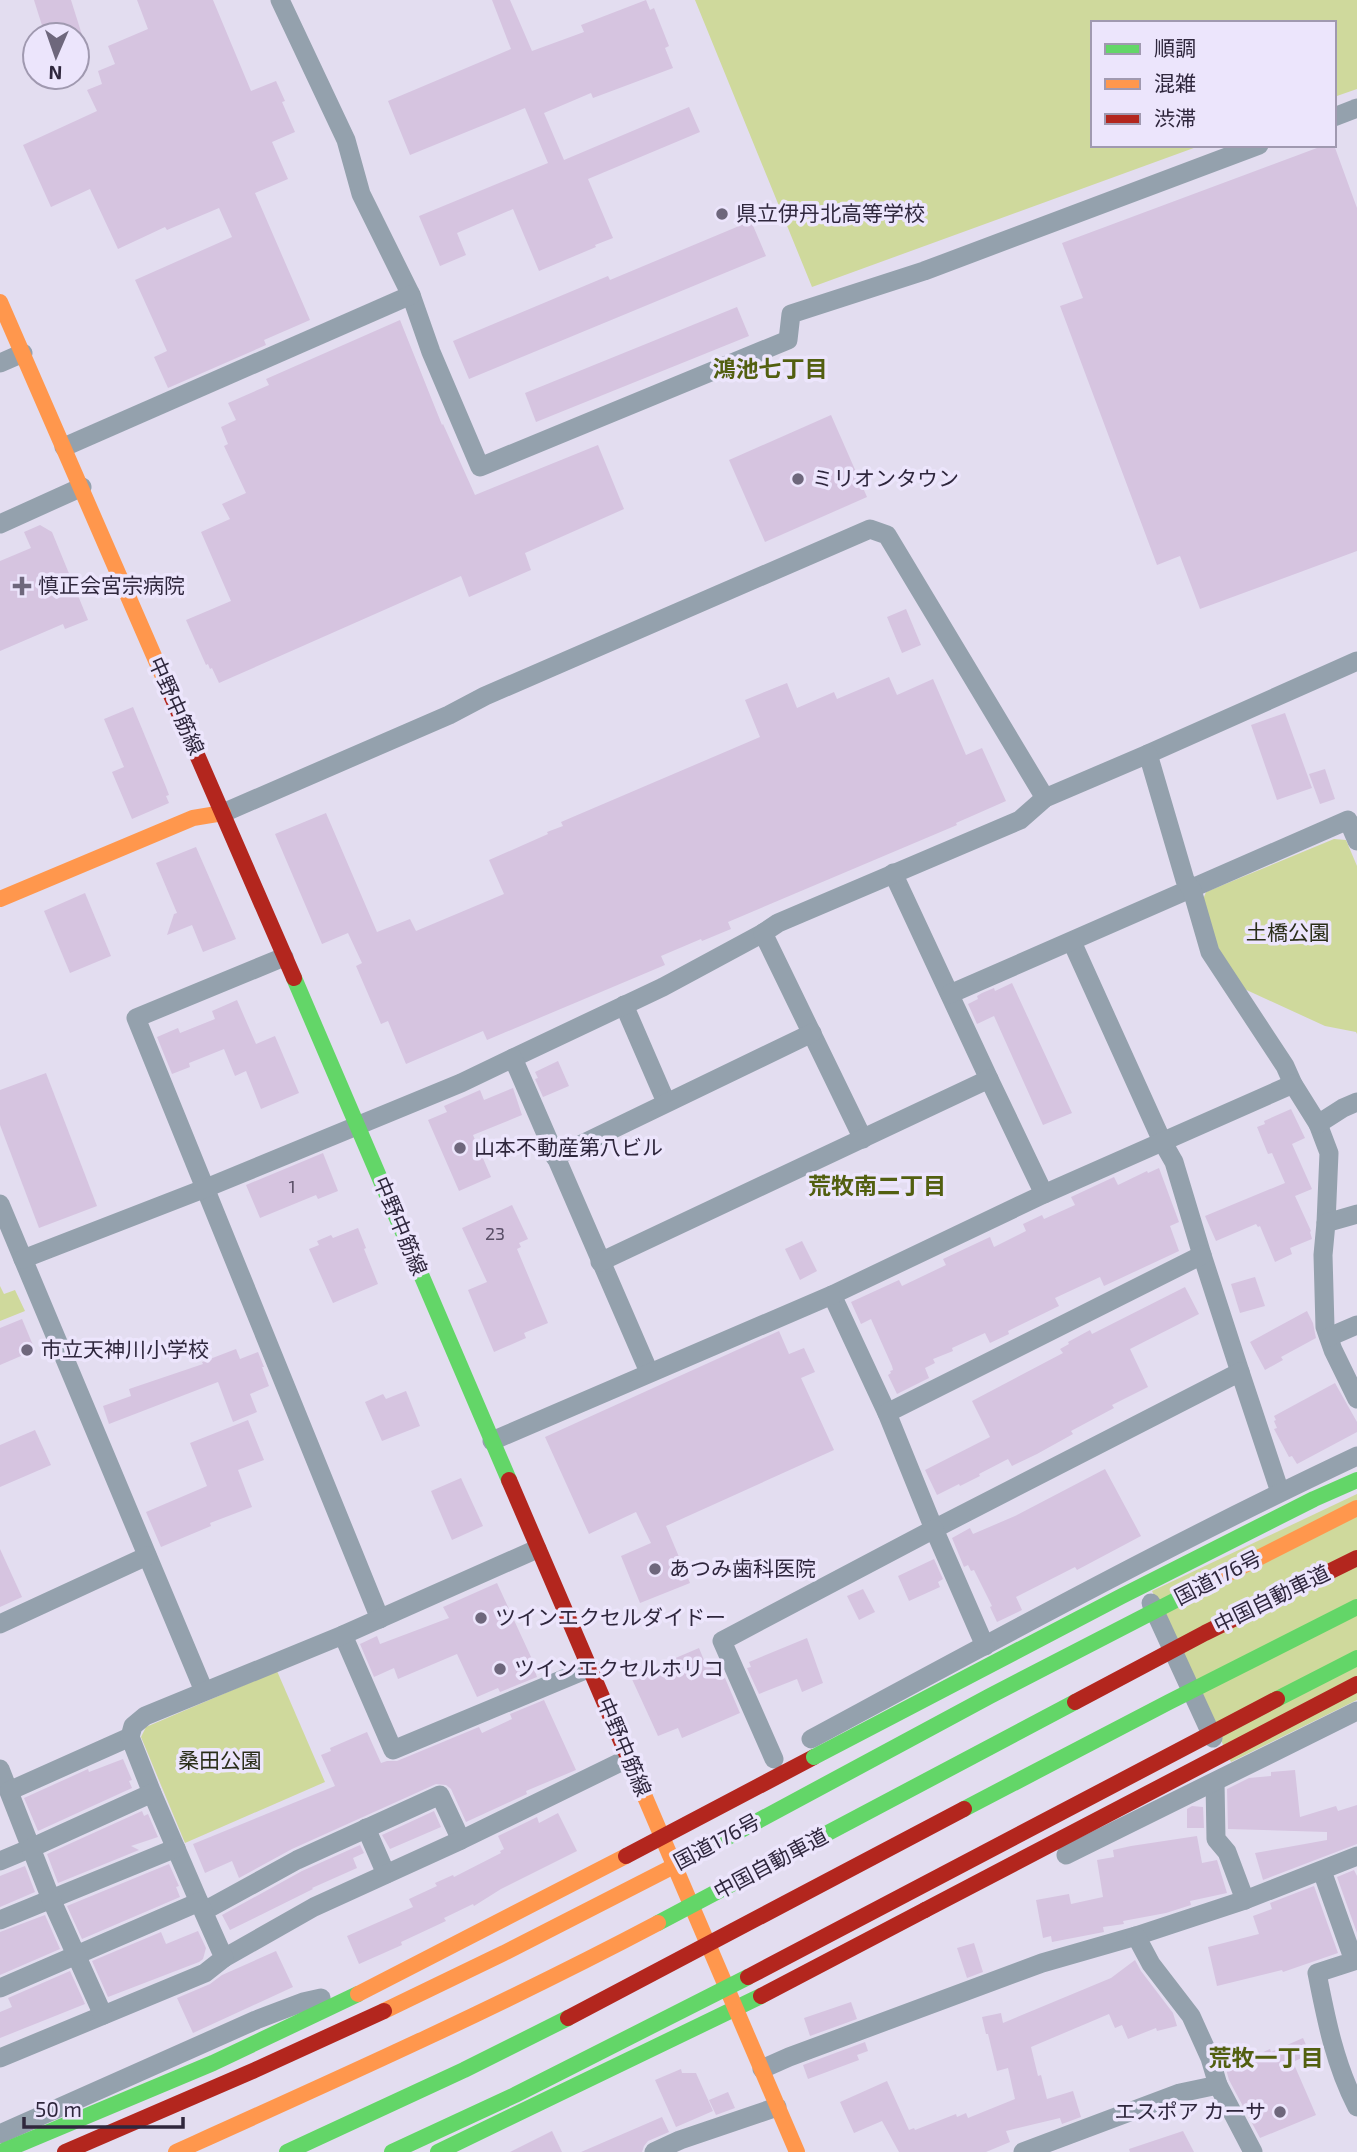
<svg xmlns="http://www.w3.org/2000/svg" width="1357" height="2152" viewBox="0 0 1357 2152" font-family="'Exo 2','Noto Sans JP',sans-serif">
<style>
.green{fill:#cfd99c}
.building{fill:#d6c4e0}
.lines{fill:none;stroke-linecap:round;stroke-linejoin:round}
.street{stroke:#94a1ad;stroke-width:19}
.fast{stroke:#63d668;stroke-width:16}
.slow{stroke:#ff974d;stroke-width:16}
.jam{stroke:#b3261e;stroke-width:16}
.fast-bridge{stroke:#63d668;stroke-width:16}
.slow-bridge{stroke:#ff974d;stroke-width:16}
.jam-bridge{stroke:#b3261e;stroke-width:16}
.poi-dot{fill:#6e677c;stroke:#ece5fc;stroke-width:2.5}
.labels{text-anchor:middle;stroke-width:7;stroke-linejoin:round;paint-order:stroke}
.number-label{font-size:18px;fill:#594e66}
.poi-label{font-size:21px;fill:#2f273d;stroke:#ece5fc;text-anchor:start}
.street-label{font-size:21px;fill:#2f273d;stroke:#ece5fc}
.park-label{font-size:21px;fill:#2a2e19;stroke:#ece5fc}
.neighbourhood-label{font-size:23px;font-weight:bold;fill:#525f10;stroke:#ece5fc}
</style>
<rect width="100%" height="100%" fill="#e3ddf0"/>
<g class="green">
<polygon points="695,0 1357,0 1357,89 1334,97 1334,23 1093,23 1093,145 1202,145 812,287"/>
<polygon points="1334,839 1346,840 1357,866 1357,1034 1356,1032 1325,1026 1240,987 1217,955 1202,902 1206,892"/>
<polygon points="0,1286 4,1294 15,1290 25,1311 0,1321"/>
<polygon points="1357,1494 1357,1700 1231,1762 1152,1591"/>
<polygon points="277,1671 325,1782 185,1843 141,1737 146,1727"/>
</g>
<g class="building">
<polygon points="34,0 71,0 82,35 45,35"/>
<polygon points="137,0 213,0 251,91 276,81 285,101 282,102 295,132 272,142 288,179 255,193 310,320 264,340 266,345 168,388 154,357 167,351 135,280 232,237 219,208 167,230 165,227 118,249 90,189 51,207 23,145 97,111 87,90 102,84 98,71 115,64 108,46 148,29"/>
<polygon points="492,0 510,0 532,51 584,32 581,25 646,0 650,10 654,8 669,46 665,48 673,68 593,98 591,93 544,113 564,160 689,107 700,132 588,179 613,238 595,245 596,247 539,271 513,209 457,233 466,255 440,266 419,216 548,163 525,108 410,155 388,101 511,49"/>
<polygon points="1325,145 1334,145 1357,208 1357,551 1200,609 1180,556 1157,565 1060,306 1083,298 1062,243"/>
<polygon points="751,221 766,256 469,379 453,341 608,276 610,280"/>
<polygon points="737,307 749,336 536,422 525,393"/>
<polygon points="400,320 442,425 443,424 475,495 598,445 624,509 525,553 531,570 469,597 461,576 219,683 212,668 210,669 208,664 206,665 186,620 231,601 201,532 230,519 222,504 246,493 224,446 228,444 221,427 236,420 228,403 269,385 266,379"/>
<polygon points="831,415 867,497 765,542 729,460"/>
<polygon points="40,525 52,532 88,620 65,629 63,624 0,651 0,561 31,548 24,532"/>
<polygon points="906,609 921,645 902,653 887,617"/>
<polygon points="889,677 897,695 933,679 966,755 982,748 1006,801 956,823 957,825 728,922 731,929 702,941 701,939 661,956 665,965 487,1040 483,1031 406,1064 388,1021 381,1024 356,966 362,963 348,933 322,944 275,834 326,813 377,932 410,919 416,931 504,894 489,860 548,834 547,832 563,826 561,822 760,737 745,700 787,683 797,708 834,692 837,699"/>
<polygon points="133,707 166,787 169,795 166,796 169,803 132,819 112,772 124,767 104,719"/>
<polygon points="1285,713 1312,788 1277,800 1251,725"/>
<polygon points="1325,769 1335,799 1320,804 1309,774"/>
<polygon points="196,847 236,939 203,952 192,925 167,935 174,914 177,913 156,863"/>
<polygon points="85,893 111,956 70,973 44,911"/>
<polygon points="1012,983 1072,1113 1043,1125 994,1016 977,1024 968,1004 978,999 977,996 982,993 994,988 995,991"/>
<polygon points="237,1000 256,1044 275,1036 299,1093 261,1109 246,1071 235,1076 224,1049 189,1063 190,1067 172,1074 157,1037 178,1028 180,1033 215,1019 212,1011"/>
<polygon points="558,1061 569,1086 543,1097 535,1079 538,1078 535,1072"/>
<polygon points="46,1073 97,1206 39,1228 0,1125 0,1090"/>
<polygon points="513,1088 522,1115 473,1135 491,1177 459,1191 428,1120 447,1112 444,1106 480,1090 484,1100"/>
<polygon points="1291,1109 1305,1138 1292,1144 1312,1189 1295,1196 1311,1231 1310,1232 1312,1239 1290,1248 1292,1254 1275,1262 1260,1226 1258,1227 1256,1224 1216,1241 1205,1216 1285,1183 1272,1153 1268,1154 1257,1127 1265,1124 1264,1121"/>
<polygon points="323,1153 338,1191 318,1199 316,1195 260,1218 246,1185"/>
<polygon points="1159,1168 1179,1222 1170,1226 1179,1251 1104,1286 1100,1277 1055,1298 1059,1306 1008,1331 1009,1334 990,1343 985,1333 952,1348 953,1351 933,1359 935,1363 925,1368 929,1378 897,1394 888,1375 891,1373 890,1371 893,1370 892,1366 871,1319 861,1324 851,1302 899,1280 902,1286 946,1265 943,1259 990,1237 994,1247 1026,1231 1023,1224 1042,1215 1044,1219 1075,1205 1071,1197 1114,1177 1118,1185 1147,1171 1148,1173"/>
<polygon points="512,1205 528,1239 519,1243 521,1247 517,1249 548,1323 524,1333 526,1338 494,1352 468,1290 487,1282 462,1228"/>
<polygon points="358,1228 366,1248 364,1249 378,1284 333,1303 309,1249 319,1245 317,1241 331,1235 333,1238"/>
<polygon points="802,1241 817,1271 800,1280 785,1249"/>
<polygon points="1255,1277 1265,1306 1240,1313 1231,1284"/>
<polygon points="1185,1287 1199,1314 1130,1349 1148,1387 1112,1405 1114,1408 1071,1431 1073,1434 1037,1454 1012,1466 1008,1459 979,1474 980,1476 960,1486 959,1484 937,1495 925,1470 990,1437 972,1401 1063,1353 1060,1349 1069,1344 1068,1342 1090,1330 1092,1334"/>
<polygon points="1307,1311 1313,1323 1316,1338 1281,1357 1283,1360 1265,1370 1250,1342"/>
<polygon points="22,1319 35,1350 0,1365 0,1328"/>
<polygon points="779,1331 789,1354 804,1348 815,1372 801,1378 834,1450 666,1526 690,1583 640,1603 621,1556 651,1543 636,1512 589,1534 545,1437"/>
<polygon points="236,1349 240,1359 258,1352 264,1367 262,1367 269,1386 250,1394 257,1412 233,1422 218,1382 109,1424 103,1406 131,1396 129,1389 203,1364 202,1362"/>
<polygon points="1335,1383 1357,1422 1357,1432 1297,1464 1292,1456 1289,1457 1274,1429 1277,1428 1274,1421 1276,1420 1274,1416"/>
<polygon points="406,1391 420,1426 382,1441 365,1402 383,1394 386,1399"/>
<polygon points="248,1420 264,1460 238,1470 252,1507 210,1523 211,1526 161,1547 146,1512 207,1486 190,1443"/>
<polygon points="35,1430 51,1465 0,1487 0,1445"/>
<polygon points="1105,1469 1141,1536 1077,1570 1075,1567 1016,1597 1022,1610 997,1622 990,1607 992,1606 974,1570 971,1571 968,1565 964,1567 952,1538 970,1528 973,1534 1015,1516"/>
<polygon points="461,1478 483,1526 452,1540 431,1491"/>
<polygon points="0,1549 22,1597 0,1607"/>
<polygon points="934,1559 943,1579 938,1582 940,1587 909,1601 898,1576"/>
<polygon points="497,1583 537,1670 535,1671 537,1677 500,1692 498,1688 477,1697 457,1654 398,1679 394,1668 374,1677 360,1644 377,1636 380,1644 449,1618 443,1607"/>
<polygon points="863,1589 875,1612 859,1620 847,1596"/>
<polygon points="807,1638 823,1683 802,1692 797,1679 759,1694 747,1668 751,1667 749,1662"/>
<polygon points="699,1648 706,1665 711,1663 719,1680 725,1678 740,1713 682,1738 678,1728 658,1736 631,1677"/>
<polygon points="544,1700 576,1770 526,1791 527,1794 466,1822 451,1789 446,1785 436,1784 292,1849 239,1878 232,1861 205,1873 193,1844 335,1786 321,1755 331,1751 330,1748 367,1732 381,1763 387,1761 397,1761 479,1727 482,1733 512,1719 510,1714"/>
<polygon points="123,1759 132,1780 129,1781 132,1788 38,1831 24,1798 88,1769 89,1772"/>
<polygon points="1295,1770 1300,1817 1336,1806 1338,1811 1357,1805 1357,1844 1263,1880 1255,1853 1327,1840 1327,1832 1228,1829 1227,1789 1249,1778 1271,1776 1271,1772"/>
<polygon points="1192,1806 1203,1807 1204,1828 1187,1828 1187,1809"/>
<polygon points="142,1811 144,1816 148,1814 158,1837 131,1846 139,1850 58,1883 47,1854"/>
<polygon points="434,1811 441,1827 390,1849 382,1835"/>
<polygon points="558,1813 577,1851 501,1889 474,1906 473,1904 444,1918 446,1921 401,1942 402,1945 359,1964 347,1936 413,1907 409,1899 437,1886 435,1883 453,1875 454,1877 501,1853 500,1851 504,1849 498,1836 537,1817 539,1823"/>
<polygon points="1197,1836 1202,1863 1217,1860 1227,1893 1190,1901 1191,1905 1166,1913 1123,1921 1124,1924 1103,1927 1104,1932 1052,1942 1051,1936 1043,1938 1036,1900 1069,1894 1071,1904 1103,1897 1097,1860 1114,1857 1113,1850 1131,1846"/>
<polygon points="360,1845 364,1853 353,1858 357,1868 312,1888 313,1889 230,1930 222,1915 302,1871"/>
<polygon points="169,1864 179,1886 176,1887 180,1897 82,1939 67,1906"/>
<polygon points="25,1866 35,1892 0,1907 0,1876"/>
<polygon points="1354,1870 1357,1876 1357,1933 1337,1877"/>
<polygon points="1314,1886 1338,1953 1283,1972 1282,1970 1217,1986 1208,1947 1259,1934 1253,1916 1272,1909 1270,1903"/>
<polygon points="45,1915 60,1949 0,1975 0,1932"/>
<polygon points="198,1931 206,1948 203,1959 199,1962 108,1997 92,1961 161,1932 166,1944"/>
<polygon points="974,1943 983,1972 967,1978 957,1948"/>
<polygon points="276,1951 293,1987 193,2033 177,1998 210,1984 222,1975"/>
<polygon points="1135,1960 1141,1971 1173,2013 1177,2026 1157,2031 1156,2028 1128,2039 1122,2025 1115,2028 1109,2014 1031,2047 1038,2076 1041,2075 1047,2099 1073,2091 1081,2117 1062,2124 1060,2118 1006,2131 1010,2142 986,2152 899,2152 882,2121 854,2133 840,2102 887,2081 909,2130 914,2128 915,2130 956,2114 957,2117 966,2113 968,2118 1015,2099 1008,2068 997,2071 988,2034 986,2034 982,2017 1001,2013 1003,2023 1111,1978"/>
<polygon points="70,1971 85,2004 0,2038 0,2012 12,2007 8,1998"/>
<polygon points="851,2002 857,2019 810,2036 804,2018"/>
<polygon points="1303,2038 1310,2054 1293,2062 1316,2115 1260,2138 1229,2080 1226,2069 1270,2049 1271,2052"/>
<polygon points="865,2042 868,2051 857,2055 859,2060 808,2079 803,2065"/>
<polygon points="681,2069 682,2073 696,2073 713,2111 676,2127 655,2080"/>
<polygon points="728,2092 735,2108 716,2115 709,2100"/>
<polygon points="662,2117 669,2132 648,2141 644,2146 642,2152 581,2152"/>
<polygon points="552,2131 562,2152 510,2152"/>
<polygon points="1183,2131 1194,2152 1130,2152 1129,2149"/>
</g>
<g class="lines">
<g class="street">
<polyline points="280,0 346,140 361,194 411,295 431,352 480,467 788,340 791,314 924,271 1259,145"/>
<polyline points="1334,117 1357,108"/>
<polyline points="0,363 23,353"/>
<polyline points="64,447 411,295"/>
<polyline points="0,524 82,487"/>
<polyline points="1148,754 1357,661"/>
<polyline points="223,813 449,715 485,696 870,529 887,535 1045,798"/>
<polyline points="893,873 989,1079"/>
<polyline points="1072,942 1162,1141 1174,1162 1202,1255 1240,1372"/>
<polyline points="284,957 136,1018 380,1619"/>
<polyline points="950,994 1348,820 1357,841"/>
<polyline points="624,1005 666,1102"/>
<polyline points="513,1058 663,987 763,933"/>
<polyline points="1318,1124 1329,1153 1326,1223"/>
<polyline points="863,1139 763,933 778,923 1020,820 1045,798 1148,754 1185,880 1192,890 1210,952 1285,1066 1293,1084 1318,1124 1343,1108 1357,1102"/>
<polyline points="555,1157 812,1033"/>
<polyline points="0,1204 204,1691"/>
<polyline points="1357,1214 1326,1223 1323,1255 1325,1327 1333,1350 1357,1399"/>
<polyline points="23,1259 206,1188 461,1083 513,1058 649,1372"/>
<polyline points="600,1262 989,1079 1044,1194"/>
<polyline points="832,1295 887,1413 934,1529 1240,1372 1280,1492"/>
<polyline points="1329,1337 1357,1325"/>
<polyline points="887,1413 1202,1255"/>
<polyline points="492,1441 832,1295 1044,1194 1293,1084"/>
<polyline points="1151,1603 1213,1738"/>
<polyline points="0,1624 147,1556"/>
<polyline points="343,1635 393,1750 590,1668"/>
<path d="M811,1739C991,1642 1172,1543 1357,1456"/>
<polyline points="774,1759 722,1641 934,1529 985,1646"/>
<polyline points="0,1769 31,1848 0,1861"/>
<polyline points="1215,1782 1216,1839 1227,1852 1245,1900"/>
<polyline points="9,1791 130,1737"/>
<polyline points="366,1828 386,1874"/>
<polyline points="1066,1855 1357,1711"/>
<path d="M1322,1871L1354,1961L1317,1973C1326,2019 1335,2065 1357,2107"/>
<polyline points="199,1902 152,1793 130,1737 133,1726 145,1716 343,1635 537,1549"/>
<polyline points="204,1911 297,1860 440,1795 461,1840"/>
<polyline points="0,1920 176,1848"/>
<polyline points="224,1958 314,1907 461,1840 629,1758"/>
<polyline points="0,1988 199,1902 224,1958 205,1973 0,2058"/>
<polyline points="103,2015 51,1899 31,1848 152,1793"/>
<polyline points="762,2069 789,2057 1042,1963 1136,1936 1245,1900 1357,1856"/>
<polyline points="1218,2085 1253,2152"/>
<polyline points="0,2134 256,2020 303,2002 321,1998"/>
<polyline points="654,2152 680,2140 777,2107"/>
<polyline points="1023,2152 1180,2093 1218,2085 1210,2058 1191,2016 1151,1964 1136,1936"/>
</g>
<g class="fast">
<polyline points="294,978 509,1480"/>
<polyline points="1,2152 213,2063 358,1994"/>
<polyline points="438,2152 761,1996"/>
</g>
<g class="slow">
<polyline points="0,302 171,695"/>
<polyline points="0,899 193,818 223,813"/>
<polyline points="633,1769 797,2152"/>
<polyline points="358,1994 626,1856"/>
</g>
<g class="jam">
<polyline points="171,695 294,978"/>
<polyline points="509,1480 633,1769"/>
<polyline points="626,1856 814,1757"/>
<polyline points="761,1996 925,1910"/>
</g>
<g class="fast-bridge">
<polyline points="1277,1699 1357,1658"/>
<polyline points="814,1757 1122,1596 1314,1499 1357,1480"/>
<polyline points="964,1809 1169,1702 1357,1607"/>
<polyline points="678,1864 990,1696 1203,1586"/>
<polyline points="658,1923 1075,1702"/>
<polyline points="287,2152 464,2070 568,2018"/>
<polyline points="392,2152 515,2095 748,1977"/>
</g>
<g class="slow-bridge">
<polyline points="1203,1586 1357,1508"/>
<polyline points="384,2011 504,1953 678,1864"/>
<path d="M176,2152C338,2079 501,2006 658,1923"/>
</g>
<g class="jam-bridge">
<polyline points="1075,1702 1205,1633 1357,1558"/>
<polyline points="925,1910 1357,1684"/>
<polyline points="748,1977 1277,1699"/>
<polyline points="568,2018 964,1809"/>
<polyline points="65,2152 255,2070 384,2011"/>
</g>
</g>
<g class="poi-dot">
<circle cx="722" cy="214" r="7"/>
<circle cx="798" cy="479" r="7"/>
<path d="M18.5 575.5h7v7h7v7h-7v7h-7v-7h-7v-7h7z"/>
<circle cx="460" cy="1148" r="7"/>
<circle cx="27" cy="1350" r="7"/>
<circle cx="655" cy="1569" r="7"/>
<circle cx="481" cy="1618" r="7"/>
<circle cx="500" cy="1669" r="7"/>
<circle cx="1280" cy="2112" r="7"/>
</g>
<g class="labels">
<g class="number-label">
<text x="292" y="1193">1</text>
<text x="495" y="1240">23</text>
</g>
<g class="poi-label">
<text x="736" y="221">県立伊丹北高等学校</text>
<text x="812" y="486">ミリオンタウン</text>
<text x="38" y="593">慎正会宮宗病院</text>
<text x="474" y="1155">山本不動産第八ビル</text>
<text x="41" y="1357">市立天神川小学校</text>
<text x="669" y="1576">あつみ歯科医院</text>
<text x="495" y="1625">ツインエクセルダイドー</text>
<text x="514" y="1676">ツインエクセルホリコ</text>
<text x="1266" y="2119" text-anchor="end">エスポア カーサ</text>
</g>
<g class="street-label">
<text transform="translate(176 706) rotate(66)" y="7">中野中筋線</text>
<text transform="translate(400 1226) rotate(67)" y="7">中野中筋線</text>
<text transform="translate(1218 1578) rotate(-27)" y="7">国道176号</text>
<text transform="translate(1272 1599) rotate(-26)" y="7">中国自動車道</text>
<text transform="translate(624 1747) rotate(67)" y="7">中野中筋線</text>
<text transform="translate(717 1842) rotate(-28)" y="7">国道176号</text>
<text transform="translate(771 1864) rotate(-28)" y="7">中国自動車道</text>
</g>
<g class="park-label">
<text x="1288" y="940">土橋公園</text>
<text x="220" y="1768">桑田公園</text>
</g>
<g class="neighbourhood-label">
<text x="770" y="377">鴻池七丁目</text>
<text x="877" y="1194">荒牧南二丁目</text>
<text x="1266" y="2066">荒牧一丁目</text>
</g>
</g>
<rect x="1091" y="21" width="245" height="126" fill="#ece5fc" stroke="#a099b0" stroke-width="2"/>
<rect x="1105" y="44" width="35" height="10" fill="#63d668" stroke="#a099b0" stroke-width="2"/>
<text x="1154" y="56" font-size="21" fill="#2f273d">順調</text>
<rect x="1105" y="79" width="35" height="10" fill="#ff974d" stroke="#a099b0" stroke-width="2"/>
<text x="1154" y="91" font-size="21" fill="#2f273d">混雑</text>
<rect x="1105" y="114" width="35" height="10" fill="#b3261e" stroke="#a099b0" stroke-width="2"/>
<text x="1154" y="126" font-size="21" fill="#2f273d">渋滞</text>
<g transform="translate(56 56) rotate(182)"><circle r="33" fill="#ece5fc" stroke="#a099b0" stroke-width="2"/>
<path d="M0-5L12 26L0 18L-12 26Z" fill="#6e677c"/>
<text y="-10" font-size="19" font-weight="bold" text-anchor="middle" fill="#2f273d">N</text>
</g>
<path d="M24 2117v10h159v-10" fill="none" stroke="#2f273d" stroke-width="3.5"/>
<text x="35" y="2117" font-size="21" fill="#2f273d" stroke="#ece5fc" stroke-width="5" paint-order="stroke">50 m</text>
</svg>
